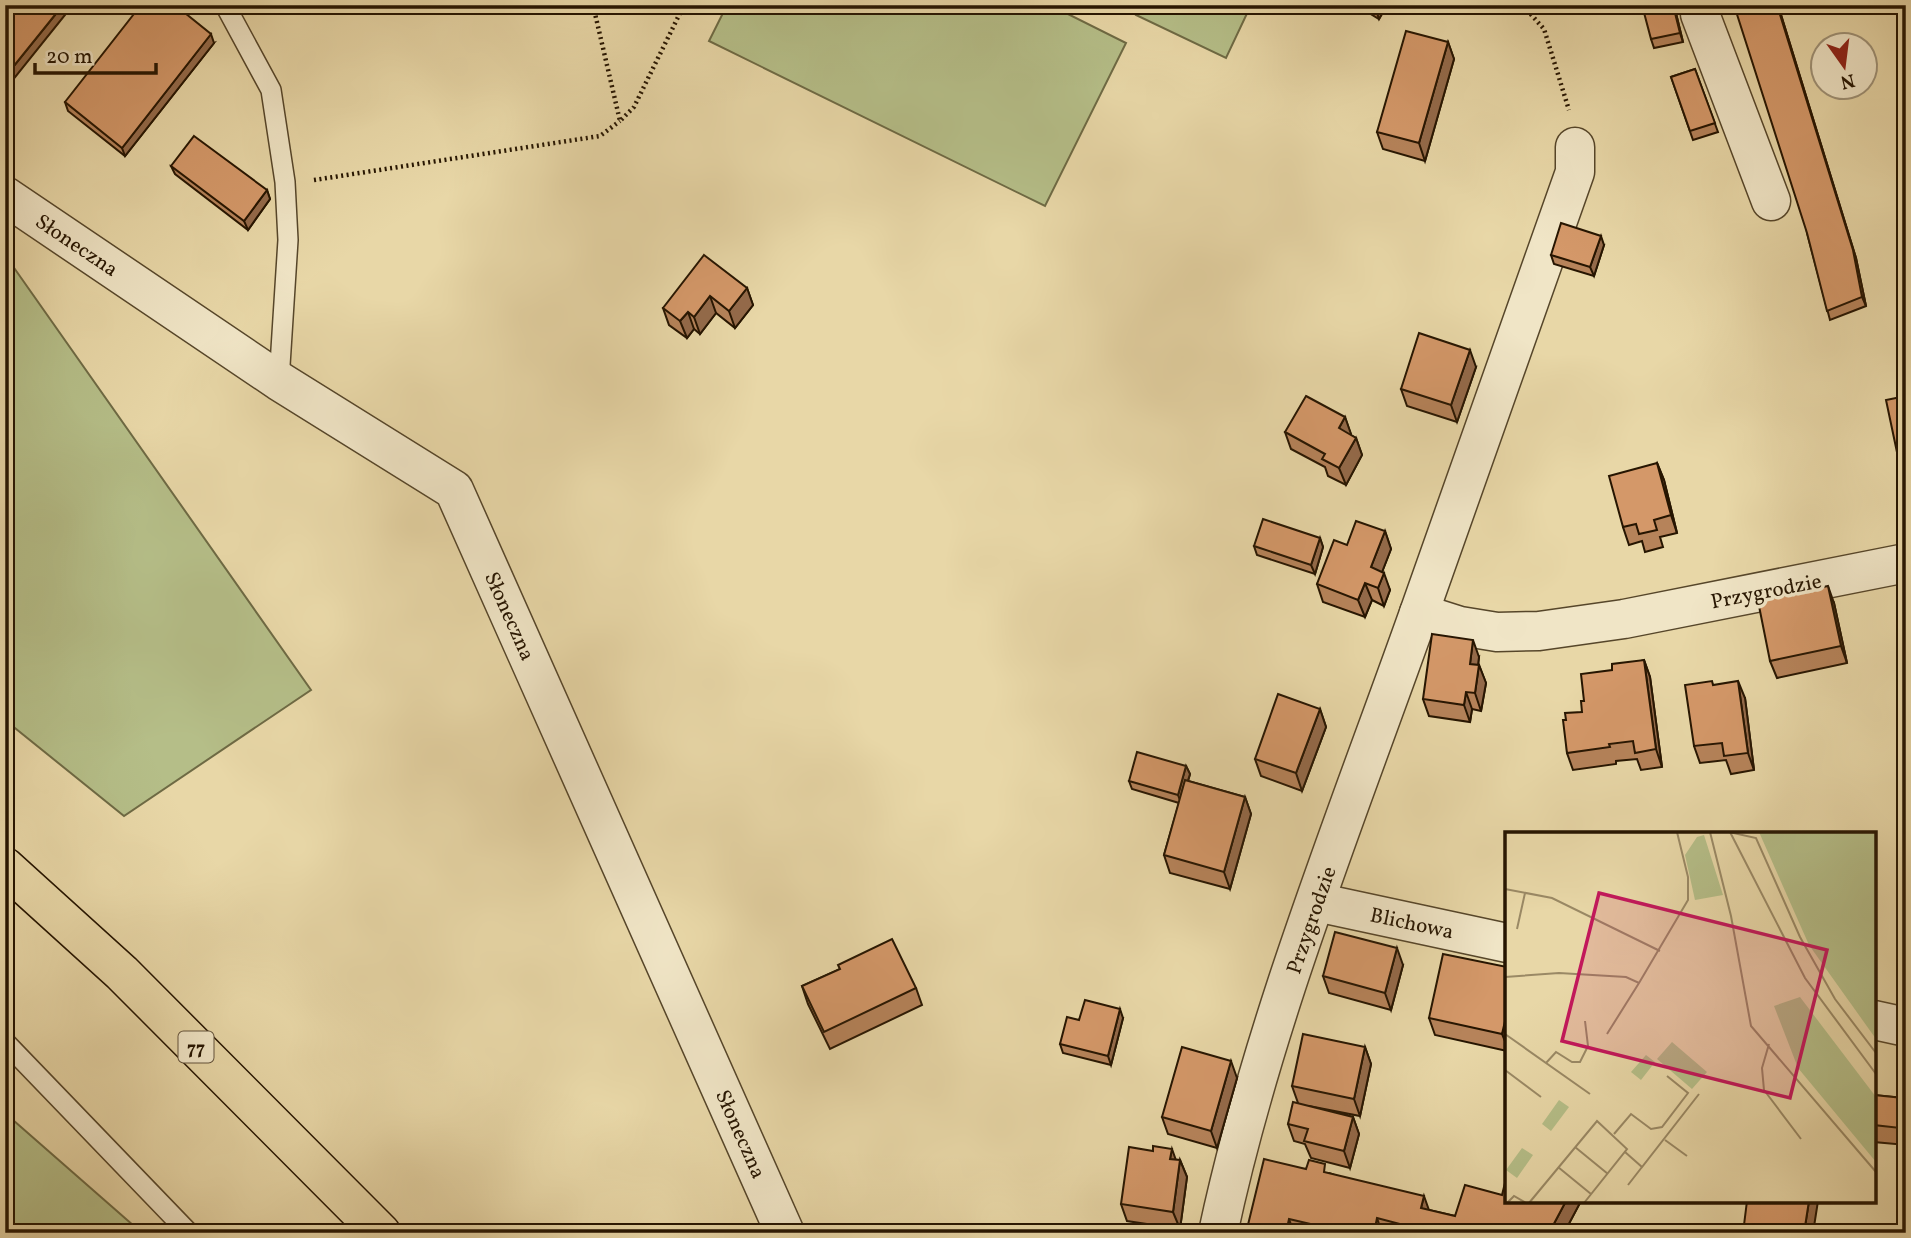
<svg xmlns="http://www.w3.org/2000/svg" width="1911" height="1238" viewBox="0 0 1911 1238" font-family="Vollkorn,serif">
<style>
.green{fill:#b5be88;stroke:#6e6a44;stroke-width:2}
.lines{fill:none;stroke-linecap:round;stroke-linejoin:round}
.lane-casing{stroke:#56462a;stroke-width:22}
.street-casing{stroke:#56462a;stroke-width:41}
.primary-casing{stroke:#261501;stroke-width:41}
.path{stroke:#261501;stroke-width:4.5;stroke-dasharray:2 3.5;stroke-linecap:butt}
.lane{stroke:#f0e5c6;stroke-width:19}
.street{stroke:#f0e5c6;stroke-width:38}
.primary{stroke:#e8d7a7;stroke-width:38}
.wall{fill:#b6835a;stroke:#261501;stroke-width:2}
.shaded-wall{fill:#946a4a;stroke:#261501;stroke-width:2}
.building{fill:#d49869;stroke:#261501;stroke-width:2}
.labels{text-anchor:middle;stroke-width:7;stroke-linejoin:round;paint-order:stroke}
.shield{fill:#f0e5c6;stroke:#63533c;stroke-width:2}
.shield-label{font-size:19px;font-weight:bold;fill:#261501}
.street-label{font-size:21px;fill:#261501;stroke:#f0e5c6}
.inset-road{fill:none;stroke:#9a8965;stroke-width:2}
.view{fill:#c2185b;fill-opacity:0.15;stroke:#c2185b;stroke-width:3.5}
.inset-edge{fill:none;stroke:#261501;stroke-width:3.5}
</style>
<rect width="100%" height="100%" fill="#e8d7a7"/>
<filter id="stains"><feTurbulence type="fractalNoise" baseFrequency=".00286" numOctaves="4"/><feColorMatrix values="0 0 0 0 .2 0 0 0 0 .09 0 0 0 0 .02 0 0 0 .5 -.17"/></filter>
<radialGradient id="worn" r=".72"><stop offset=".6" stop-color="#630" stop-opacity="0"/><stop offset="1" stop-color="#630" stop-opacity=".3"/></radialGradient>
<g class="green">
<polygon points="727,5 1050,5 1126,43 1045,206 709,41"/>
<polygon points="1141,5 1251,5 1226,58 1136,15"/>
<polygon points="5,255 311,690 124,816 5,720"/>
<polygon points="5,1113 142,1233 5,1233"/>
</g>
<g class="lines">
<defs>
<g id="lane">
<polyline points="225,5 271,90 285,182 288,240 279,381"/>
<polyline points="5,1042 189,1233"/>
</g>
<g id="street">
<polyline points="1700,5 1700,14 1771,201"/>
<polyline points="5,196 279,381 454,490 785,1233"/>
<polyline points="1419,613 1575,172 1575,147"/>
<polyline points="1316,902 1507,943"/>
<polyline points="1874,1020 1906,1027"/>
<path d="M1218,1233C1263,1022 1347,816 1419,613L1460,626L1497,632L1539,631L1624,619L1906,563"/>
</g>
<polyline id="primary" points="5,867 122,973 381,1233"/>
</defs>
<use href="#lane" class="lane-casing"/>
<use href="#street" class="street-casing"/>
<use href="#primary" class="primary-casing"/>
<g class="path">
<polyline points="593,5 620,121 634,107 684,5"/>
<polyline points="1517,5 1527,10 1544,29 1569,110"/>
<polyline points="314,180 600,136 620,121"/>
</g>
<use href="#lane" class="lane"/>
<use href="#street" class="street"/>
<use href="#primary" class="primary"/>
</g>
<g class="wall">
<polygon points="1356,5 1387,5 1379,19"/>
<polygon points="1674,5 1683,42 1654,48 1651,39"/>
<polygon points="1778,5 1856,258 1866,306 1830,320 1807,233"/>
<polygon points="1448,42 1454,59 1425,161 1383,149 1377,132"/>
<polygon points="214,43 125,156 68,111 65,102"/>
<polygon points="1695,69 1718,132 1693,140 1671,77"/>
<polygon points="171,166 267,190 270,199 248,230 175,174"/>
<polygon points="1604,245 1594,276 1554,264 1551,255"/>
<polygon points="747,288 753,305 735,328 716,313 700,334 694,329 687,338 669,325 663,308"/>
<polygon points="1476,367 1457,422 1407,406 1401,389"/>
<polygon points="1345,417 1351,435 1356,438 1362,455 1346,485 1328,476 1325,467 1291,449 1285,432"/>
<polygon points="1657,463 1664,480 1677,533 1660,537 1663,547 1645,552 1642,541 1629,545 1623,527"/>
<polygon points="1385,531 1391,549 1382,572 1390,590 1384,606 1372,600 1365,617 1323,602 1317,584 1347,545"/>
<polygon points="1320,538 1323,547 1315,574 1257,555 1254,546"/>
<polygon points="1834,603 1847,663 1777,678 1770,661"/>
<polygon points="1479,657 1478,665 1479,665 1486,683 1481,711 1472,709 1470,722 1429,716 1423,699"/>
<polygon points="1644,660 1650,677 1662,767 1641,770 1637,759 1616,761 1616,764 1573,770 1567,753 1566,720 1582,712 1584,701 1612,670"/>
<polygon points="1714,685 1745,698 1754,770 1731,774 1726,760 1700,763 1694,746"/>
<polygon points="1320,709 1326,727 1302,791 1261,776 1255,759"/>
<polygon points="1186,766 1190,774 1188,781 1245,797 1251,814 1230,889 1170,873 1164,855 1179,803 1132,789 1129,781"/>
<polygon points="1403,965 1391,1010 1329,993 1323,976"/>
<polygon points="1507,967 1507,1051 1435,1035 1429,1018"/>
<polygon points="840,969 916,988 922,1005 830,1049 808,1004 802,986"/>
<polygon points="1123,1018 1111,1065 1063,1053 1060,1044 1079,1020"/>
<polygon points="1365,1047 1371,1064 1360,1116 1309,1106 1353,1117 1359,1134 1350,1168 1311,1158 1305,1144 1294,1141 1288,1124 1298,1103 1292,1086"/>
<polygon points="1237,1078 1217,1148 1168,1134 1162,1117"/>
<polygon points="1874,1095 1903,1098 1906,1105 1906,1145 1874,1142"/>
<polygon points="1176,1160 1180,1160 1187,1177 1180,1229 1127,1221 1121,1204"/>
<polygon points="1329,1173 1429,1210 1455,1216 1502,1195 1581,1201 1564,1233 1246,1233"/>
</g>
<g class="shaded-wall">
<polygon points="63,5 73,5 8,86 5,77"/>
<polygon points="1379,5 1387,5 1379,19 1376,10"/>
<polygon points="1673,5 1674,5 1683,42 1680,33"/>
<polygon points="1778,5 1856,258 1866,306 1862,297"/>
<polygon points="211,34 214,43 125,156 122,148"/>
<polygon points="1448,42 1454,59 1425,161 1419,143"/>
<polygon points="267,190 270,199 248,230 244,221"/>
<polygon points="1601,236 1604,245 1594,276 1590,267"/>
<polygon points="747,288 753,305 735,328 729,311"/>
<polygon points="710,296 716,313 700,334 694,317"/>
<polygon points="688,312 694,329 687,338 680,321"/>
<polygon points="1470,350 1476,367 1457,422 1451,405"/>
<polygon points="1345,417 1351,434 1345,445 1339,428"/>
<polygon points="1356,438 1362,455 1346,485 1339,468"/>
<polygon points="1657,463 1664,480 1677,533 1671,515"/>
<polygon points="1385,531 1391,549 1377,585 1371,567"/>
<polygon points="1320,538 1323,547 1315,574 1311,565"/>
<polygon points="1384,573 1390,590 1384,606 1378,588"/>
<polygon points="1365,583 1372,600 1365,617 1358,600"/>
<polygon points="1828,586 1834,603 1847,663 1841,646"/>
<polygon points="1473,640 1479,657 1476,681 1470,664"/>
<polygon points="1644,660 1650,677 1662,767 1656,749"/>
<polygon points="1479,665 1486,683 1481,711 1475,693"/>
<polygon points="1738,681 1745,698 1754,770 1748,753"/>
<polygon points="1466,692 1472,709 1470,722 1464,705"/>
<polygon points="1320,709 1326,727 1302,791 1296,773"/>
<polygon points="1186,766 1190,774 1181,803 1178,795"/>
<polygon points="1245,797 1251,814 1230,889 1224,872"/>
<polygon points="1397,948 1403,965 1391,1010 1385,993"/>
<polygon points="1120,1009 1123,1018 1111,1065 1108,1056"/>
<polygon points="1507,1013 1507,1046 1502,1034"/>
<polygon points="1365,1047 1371,1064 1360,1116 1354,1099"/>
<polygon points="1231,1061 1237,1078 1217,1148 1211,1131"/>
<polygon points="1903,1098 1906,1105 1906,1143 1900,1128"/>
<polygon points="1353,1117 1359,1134 1350,1168 1344,1151"/>
<polygon points="1172,1149 1178,1166 1170,1159"/>
<polygon points="1180,1160 1187,1177 1180,1229 1173,1212"/>
<polygon points="1424,1196 1430,1213 1421,1208"/>
<polygon points="1566,1201 1581,1201 1564,1233 1549,1233"/>
<polygon points="1809,1201 1818,1201 1813,1233 1804,1233"/>
<polygon points="1377,1218 1382,1233 1374,1233"/>
<polygon points="1289,1219 1294,1233 1286,1233"/>
</g>
<g class="building">
<polygon points="5,5 63,5 5,77"/>
<polygon points="141,5 175,5 211,34 122,148 65,102"/>
<polygon points="1368,5 1379,5 1376,10"/>
<polygon points="1642,5 1673,5 1680,33 1651,39"/>
<polygon points="1734,5 1777,5 1853,250 1862,297 1827,311 1807,233"/>
<polygon points="1406,31 1448,42 1419,143 1377,132"/>
<polygon points="1695,69 1715,123 1690,131 1671,77"/>
<polygon points="194,136 267,190 244,221 171,166"/>
<polygon points="1561,223 1601,236 1590,267 1551,255"/>
<polygon points="704,255 747,288 729,311 710,296 694,317 688,312 680,321 663,308"/>
<polygon points="1419,333 1470,350 1451,405 1401,389"/>
<polygon points="1306,396 1345,417 1339,428 1356,438 1339,468 1322,459 1325,454 1285,432"/>
<polygon points="1906,396 1906,495 1886,400"/>
<polygon points="1657,463 1671,515 1654,520 1657,530 1639,534 1636,524 1623,527 1609,476"/>
<polygon points="1263,519 1320,538 1311,565 1254,546"/>
<polygon points="1356,521 1385,531 1371,567 1384,573 1378,588 1365,583 1358,600 1317,584 1334,540 1347,545"/>
<polygon points="1828,586 1841,646 1770,661 1758,601"/>
<polygon points="1432,634 1473,640 1470,664 1479,665 1475,693 1466,692 1464,705 1423,699"/>
<polygon points="1644,660 1656,749 1635,753 1633,741 1609,744 1610,747 1567,753 1563,720 1566,720 1565,713 1582,712 1581,701 1584,701 1581,674 1612,670 1612,664"/>
<polygon points="1712,681 1713,685 1738,681 1748,753 1724,756 1722,743 1694,746 1685,685"/>
<polygon points="1278,694 1320,709 1296,773 1255,759"/>
<polygon points="1137,752 1186,766 1178,795 1129,781"/>
<polygon points="1185,780 1245,797 1224,872 1164,855"/>
<polygon points="1335,932 1397,948 1385,993 1323,976"/>
<polygon points="892,939 916,988 824,1032 802,986 840,969 838,965"/>
<polygon points="1443,954 1507,967 1507,1013 1502,1034 1429,1018"/>
<polygon points="1085,1000 1120,1009 1108,1056 1060,1044 1067,1017 1079,1020"/>
<polygon points="1303,1034 1365,1047 1354,1099 1292,1086"/>
<polygon points="1182,1047 1231,1061 1211,1131 1162,1117"/>
<polygon points="1874,1095 1903,1098 1900,1128 1874,1125"/>
<polygon points="1293,1102 1353,1117 1344,1151 1304,1141 1308,1129 1288,1124"/>
<polygon points="1153,1146 1172,1149 1170,1159 1180,1160 1173,1212 1121,1204 1129,1147 1153,1151"/>
<polygon points="1264,1159 1306,1169 1309,1160 1325,1164 1324,1172 1424,1196 1421,1208 1455,1216 1465,1185 1502,1195 1507,1175 1507,1201 1566,1201 1549,1233 1434,1233 1377,1218 1374,1233 1349,1233 1289,1219 1286,1233 1246,1233"/>
<polygon points="1747,1201 1809,1201 1804,1233 1743,1233"/>
</g>
<g class="labels">
<rect class="shield" x="178.5" y="1031.5" width="35" height="31" rx="5"/>
<g class="shield-label">
<text x="196" y="1054">77</text>
</g>
<g class="street-label">
<text transform="translate(77 245) rotate(34)" y="7">Słoneczna</text>
<text transform="translate(1766 591) rotate(-11)" y="7">Przygrodzie</text>
<text transform="translate(510 616) rotate(66)" y="7">Słoneczna</text>
<text transform="translate(1311 920) rotate(-71)" y="7">Przygrodzie</text>
<text transform="translate(1412 923) rotate(12)" y="7">Blichowa</text>
<text transform="translate(741 1134) rotate(66)" y="7">Słoneczna</text>
</g>
</g>
<g transform="translate(1505 832)">
<rect width="371" height="371" fill="#e8d7a7"/>
<path d="M254,0H371V207L304,113ZM199,3L218,63L190,68L180,23L192,5ZM295,165L371,265V330L293,236L269,174ZM167,210L202,240L187,257L152,227ZM141,223L150,230L136,248L126,240ZM54,268L64,275L46,299L37,292ZM17,316L28,323L12,346L1,338Z" fill="#b5be88"/>
<path class="inset-road" d="M205,0L226,84L246,194L371,340M224,0L251,6L295,105L330,167L371,221M225,0L300,146L371,242M0,57L47,66L155,119M12,97L20,61M0,145L54,141L121,145L134,151L183,68V45L172,0M0,202L85,262M102,202L134,151M264,212L257,236L259,258L296,307M41,231L51,220L67,230H75L83,214L80,189M0,238L36,265M109,302L126,282L146,297L157,295L183,261L162,244M160,308L182,324M70,315L103,342M120,320L137,335L194,262M53,335L86,362M123,353L137,335M2,371L9,364L21,371M24,371L92,289L122,317L79,371"/>
<path class="view" d="M94,61L322,118L285,266L57,209Z"/>
<rect width="371" height="371" class="inset-edge"/>
</g>
<rect width="1911" height="1238" fill="none" stroke="#e8d7a7" stroke-width="28"/>
<rect x="7" y="7" width="1897" height="1224" fill="none" stroke="#261501" stroke-width="3.5"/>
<rect x="14" y="14" width="1883" height="1210" fill="none" stroke="#261501" stroke-width="2"/>
<g transform="translate(1844 66) rotate(166)"><circle r="33" fill="#f0e5c6" stroke="#9f9277" stroke-width="2"/>
<path d="M0-5L12 26L0 18L-12 26Z" fill="#8f2418"/>
<text y="-10" font-size="19" font-weight="bold" text-anchor="middle" fill="#261501">N</text>
</g>
<path d="M35 63v10h121v-10" fill="none" stroke="#261501" stroke-width="3.5"/>
<text x="46" y="63" font-size="21" fill="#261501" stroke="#f0e5c6" stroke-width="5" paint-order="stroke">20 m</text>
<rect width="100%" height="100%" filter="url(#stains)"/>
<rect width="100%" height="100%" fill="url(#worn)"/>
</svg>
